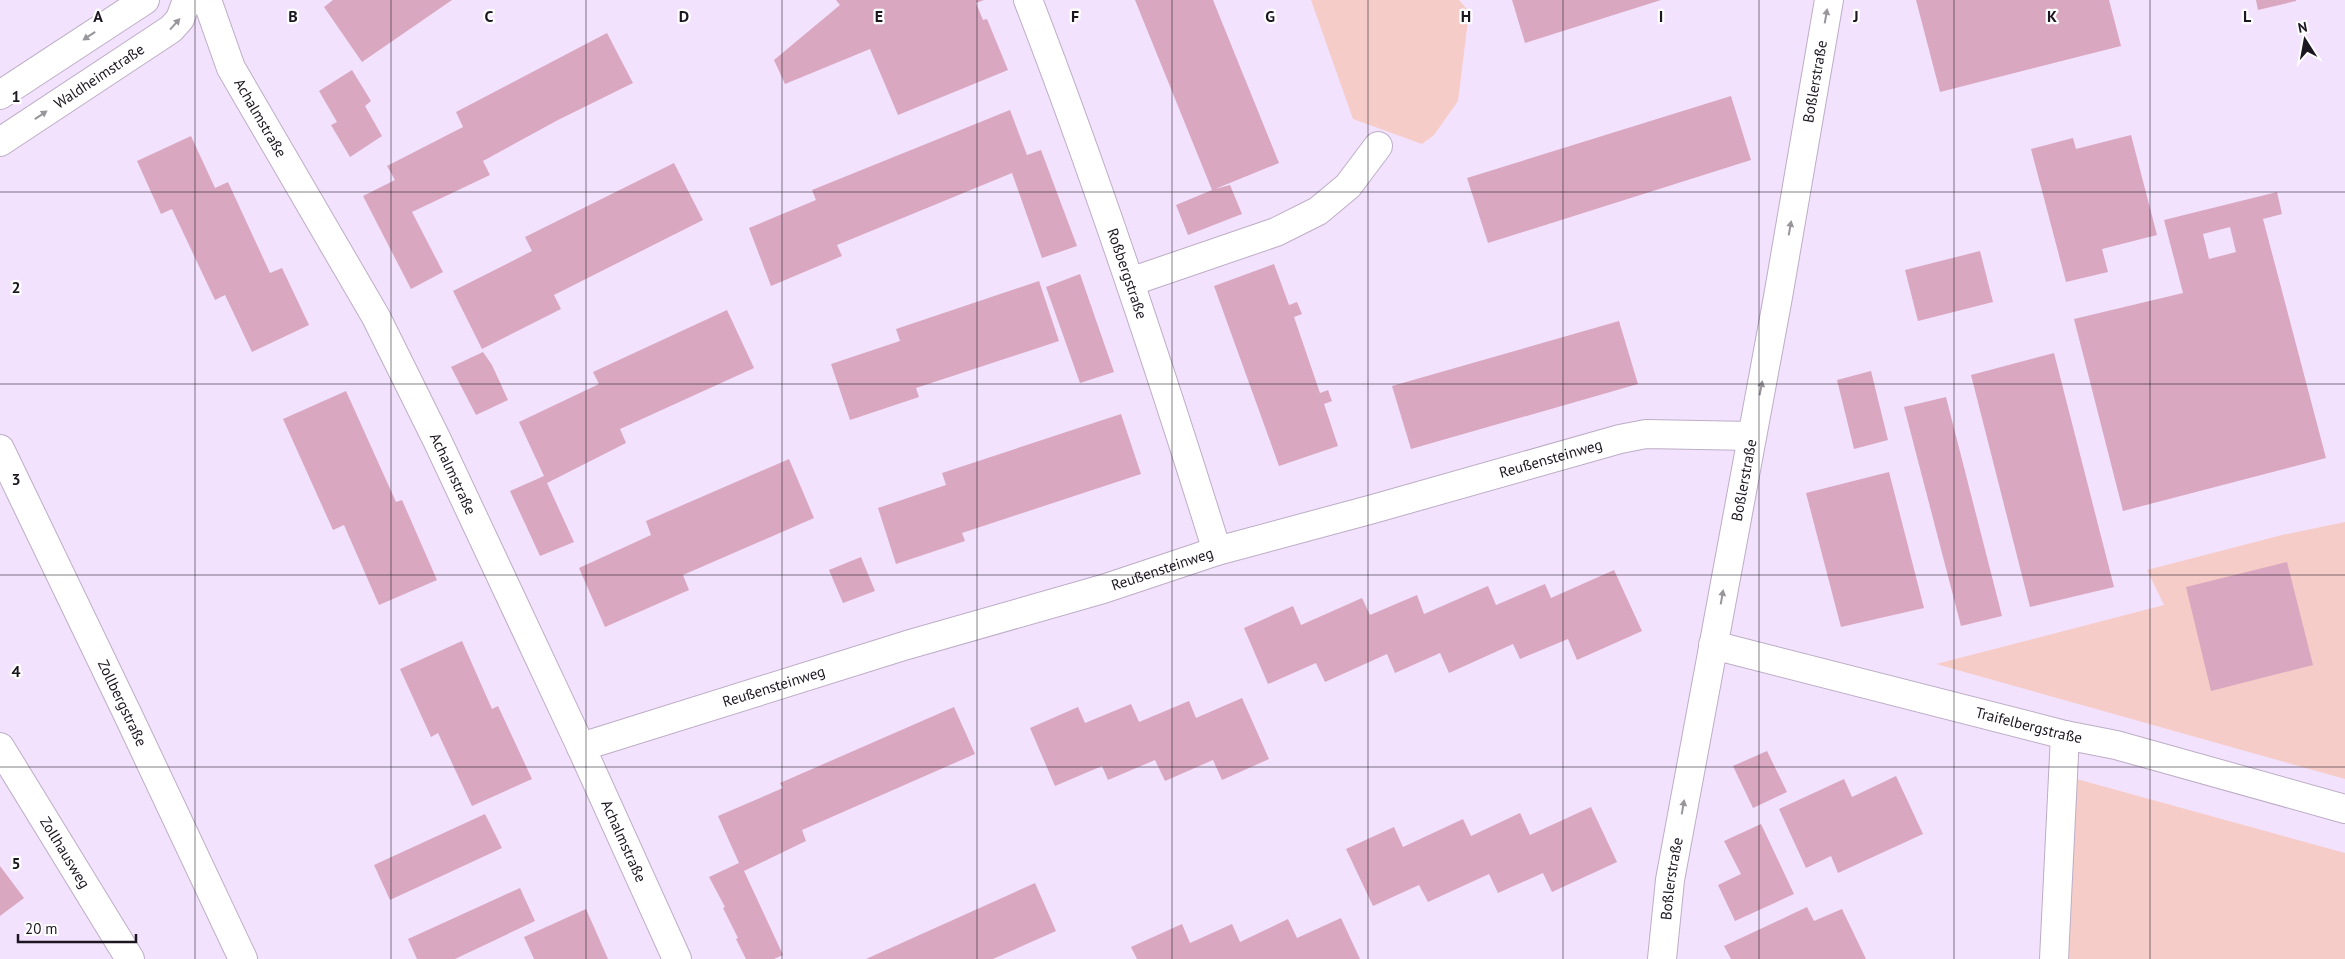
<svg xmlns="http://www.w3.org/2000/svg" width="2345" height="959" viewBox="0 0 2345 959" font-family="'PT Sans',sans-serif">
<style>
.green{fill:#f6ccc9}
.building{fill:#d9a7c0;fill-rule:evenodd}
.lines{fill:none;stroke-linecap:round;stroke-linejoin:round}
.minor-casing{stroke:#bdadc6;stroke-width:30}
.major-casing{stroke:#bdadc6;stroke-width:30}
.minor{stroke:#fff;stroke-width:28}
.major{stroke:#fff;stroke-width:28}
.oneway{fill:#99969b}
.grid{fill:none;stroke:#1c1620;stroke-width:1;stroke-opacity:0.55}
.labels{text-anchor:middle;stroke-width:4.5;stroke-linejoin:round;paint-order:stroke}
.street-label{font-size:15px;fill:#1c1620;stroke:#fff}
.grid-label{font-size:16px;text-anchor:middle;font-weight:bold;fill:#1c1620;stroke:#fff;stroke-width:4.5;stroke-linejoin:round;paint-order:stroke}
</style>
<rect width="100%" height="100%" fill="#f3e2fd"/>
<g class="green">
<polygon points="1311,0 1459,0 1469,12 1458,101 1434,135 1422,144 1353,119"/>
<polygon points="2345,522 2345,779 1936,664 2164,605 2147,570 2282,535"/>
<polygon points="2073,778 2345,853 2345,959 2064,959"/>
</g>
<g class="building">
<polygon points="333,0 452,0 362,62 324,7"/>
<polygon points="836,0 984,0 976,3 983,20 987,19 1008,70 898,115 870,49 785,84 774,60 840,5"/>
<polygon points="1135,0 1213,0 1279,163 1215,189 1230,185 1242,214 1188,235 1176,205 1212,190"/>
<polygon points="1512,0 1661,0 1525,43"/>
<polygon points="1916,0 2109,0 2121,46 1940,92"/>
<polygon points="2256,0 2296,0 2296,1 2258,10"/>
<polygon points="607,33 633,83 558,120 483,161 490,175 412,212 443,272 411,289 363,196 395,180 387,166 463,127 456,112"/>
<polygon points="352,70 371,101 365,106 382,136 350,157 331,125 337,122 319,91"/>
<polygon points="1731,96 1751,160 1488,243 1467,178"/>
<polygon points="1010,110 1027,155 1041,150 1077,246 1042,258 1012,173 837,245 842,256 771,286 749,228 816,200 812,190"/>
<polygon points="2131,135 2157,235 2102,249 2108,272 2066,282 2031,149 2073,138 2076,149"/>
<polygon points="191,136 215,188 228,182 270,273 282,268 309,325 252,352 225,295 215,300 172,209 161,214 137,161"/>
<polygon points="674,163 703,220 554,295 561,309 482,349 453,291 532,251 525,237"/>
<path d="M2277,192L2282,214L2263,219L2326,458L2123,511L2074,319L2183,293L2164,220ZM2230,227L2236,252L2209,259L2203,234Z"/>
<polygon points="1980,251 1993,302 1918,321 1905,270"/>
<polygon points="1274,264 1289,305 1297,302 1302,314 1294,317 1320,393 1328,390 1332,401 1324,404 1338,446 1279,466 1214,286"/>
<polygon points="1080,274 1114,372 1080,383 1046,287"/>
<polygon points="1039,281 1059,341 916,388 919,397 850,420 831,364 900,341 896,329"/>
<polygon points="727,310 754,368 620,429 626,443 547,483 574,542 540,556 510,491 544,476 519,422 599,384 593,372"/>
<polygon points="1619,321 1638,384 1411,449 1392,386"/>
<polygon points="483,352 492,365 508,400 476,415 451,367"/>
<polygon points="2054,353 2114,587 2030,607 1971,375"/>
<polygon points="1871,371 1888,440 1854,449 1837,380"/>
<polygon points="346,391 396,502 402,500 437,580 379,605 344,525 333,530 283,419"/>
<polygon points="1946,397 2002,616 1961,626 1904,407"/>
<polygon points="1121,414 1141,474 962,533 965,541 896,564 878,508 946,485 942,473"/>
<polygon points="789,459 814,518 683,575 689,590 605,627 579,568 651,535 646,521"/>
<polygon points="1889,472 1924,608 1841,627 1806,493"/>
<polygon points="861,557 875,591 843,603 829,570"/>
<polygon points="2287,562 2313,665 2211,691 2186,587"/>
<polygon points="1614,570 1642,631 1577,660 1568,639 1520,659 1513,644 1449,673 1440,653 1395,673 1387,654 1325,682 1316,663 1268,684 1244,628 1293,606 1301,625 1362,598 1370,615 1417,595 1424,614 1488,586 1496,605 1545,584 1551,598"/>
<polygon points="462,641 492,709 498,706 532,779 472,806 438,733 431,737 400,669"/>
<polygon points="1242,698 1269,759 1222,780 1213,760 1165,781 1155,760 1108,780 1102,766 1055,786 1030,728 1078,707 1085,723 1131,704 1139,722 1189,701 1196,718"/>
<polygon points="954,707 975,754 802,830 806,841 744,871 783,955 774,959 746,959 736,939 738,938 723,908 725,907 709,877 739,863 718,816 783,788 780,783"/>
<polygon points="1767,751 1787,792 1753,808 1733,766"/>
<polygon points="1896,776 1923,834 1838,873 1831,856 1806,868 1779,809 1844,779 1852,797"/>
<polygon points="1591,807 1617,862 1552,892 1543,873 1498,893 1489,874 1428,902 1419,885 1373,906 1346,849 1394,827 1403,847 1463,819 1471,836 1520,813 1530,835"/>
<polygon points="485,814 502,848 390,900 374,865"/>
<polygon points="1761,824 1794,894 1735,921 1718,885 1741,874 1724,841"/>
<polygon points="0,866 24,898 0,916"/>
<polygon points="1035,883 1056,931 993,959 866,959"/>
<polygon points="520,888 535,921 455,959 417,959 408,939"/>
<polygon points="1807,907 1814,921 1842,909 1866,959 1731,959 1724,946"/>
<polygon points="586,909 608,959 534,959 524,937"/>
<polygon points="1341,918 1360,959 1137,959 1131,947 1182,924 1190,943 1232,924 1240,942 1288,919 1297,938"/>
</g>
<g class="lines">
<defs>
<g id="minor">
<path id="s1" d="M207,0L231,68L376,317L437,440L581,747L677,959"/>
<path id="s2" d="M1028,0C1098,181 1159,365 1217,551"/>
<polyline points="0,95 145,0"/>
<path id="s3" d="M0,142L171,29L180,19L187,0"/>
<polyline points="1130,282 1276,232 1318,211 1348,186 1378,146"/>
<path id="s4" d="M1713,645L2065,735L2116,745L2345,809"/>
<path id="s5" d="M0,747L130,959"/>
<path id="s6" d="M581,747L907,645L1103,589L1217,551L1373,509L1620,439L1646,434L1752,436"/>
<path id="s7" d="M1662,959L1670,880L1778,297L1829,0"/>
<polyline points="2054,959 2065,735"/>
</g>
<g id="major">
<path id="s8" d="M0,449L128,715L243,959"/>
</g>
</defs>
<use href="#minor" class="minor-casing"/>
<use href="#major" class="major-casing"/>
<use href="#minor" class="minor"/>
<use href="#major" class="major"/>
</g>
<defs><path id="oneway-solid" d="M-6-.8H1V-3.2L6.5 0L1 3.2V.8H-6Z" transform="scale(1.25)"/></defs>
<g class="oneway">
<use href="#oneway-solid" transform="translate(1826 16) rotate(-80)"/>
<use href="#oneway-solid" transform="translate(175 24) rotate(-48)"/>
<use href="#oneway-solid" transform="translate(89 36) rotate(146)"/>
<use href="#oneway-solid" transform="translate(41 115) rotate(-34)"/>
<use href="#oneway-solid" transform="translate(1790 228) rotate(-80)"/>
<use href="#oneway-solid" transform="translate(1761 388) rotate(-79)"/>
<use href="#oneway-solid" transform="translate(1722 597) rotate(-80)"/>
<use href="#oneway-solid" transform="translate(1683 807) rotate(-80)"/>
</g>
<path class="grid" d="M195,0V959M391,0V959M586,0V959M782,0V959M977,0V959M1172,0V959M1368,0V959M1563,0V959M1759,0V959M1954,0V959M2150,0V959M0,192H2345M0,384H2345M0,575H2345M0,767H2345"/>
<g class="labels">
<g class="street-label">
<text dy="5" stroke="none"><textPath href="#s3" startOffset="119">Waldheimstraße</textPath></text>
<text dy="5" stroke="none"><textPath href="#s7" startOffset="891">Boßlerstraße</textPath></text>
<text dy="5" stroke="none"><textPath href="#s1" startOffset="130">Achalmstraße</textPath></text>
<text dy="5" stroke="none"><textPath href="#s2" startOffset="291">Roßbergstraße</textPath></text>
<text dy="5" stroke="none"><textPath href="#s6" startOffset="1012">Reußensteinweg</textPath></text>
<text dy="5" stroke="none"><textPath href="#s1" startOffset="535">Achalmstraße</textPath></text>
<text dy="5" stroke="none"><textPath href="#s7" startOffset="486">Boßlerstraße</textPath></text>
<text dy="5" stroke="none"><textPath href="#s6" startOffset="608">Reußensteinweg</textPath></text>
<text dy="5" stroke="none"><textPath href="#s6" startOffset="202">Reußensteinweg</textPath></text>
<text dy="5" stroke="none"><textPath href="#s8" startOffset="282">Zollbergstraße</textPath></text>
<text dy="5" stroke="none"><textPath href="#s4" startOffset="326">Traifelbergstraße</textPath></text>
<text dy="5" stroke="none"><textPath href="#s1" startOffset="940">Achalmstraße</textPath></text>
<text dy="5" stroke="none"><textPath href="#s5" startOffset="124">Zollhausweg</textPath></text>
<text dy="5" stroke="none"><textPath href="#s7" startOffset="81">Boßlerstraße</textPath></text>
</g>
</g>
<g class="grid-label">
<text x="98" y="22">A</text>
<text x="293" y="22">B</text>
<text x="489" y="22">C</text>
<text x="684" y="22">D</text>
<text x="879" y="22">E</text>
<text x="1075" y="22">F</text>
<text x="1270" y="22">G</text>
<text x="1466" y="22">H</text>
<text x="1661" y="22">I</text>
<text x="1856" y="22">J</text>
<text x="2052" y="22">K</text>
<text x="2247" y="22">L</text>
<text x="16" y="102">1</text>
<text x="16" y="293">2</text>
<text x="16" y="485">3</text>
<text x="16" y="677">4</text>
<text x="16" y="869">5</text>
</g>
<g transform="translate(2305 40) rotate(349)" stroke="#ffffff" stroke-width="4" paint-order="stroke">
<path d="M0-4L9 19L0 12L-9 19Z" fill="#1c1620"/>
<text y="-8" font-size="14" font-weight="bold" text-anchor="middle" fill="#1c1620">N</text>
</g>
<path d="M18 934v8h118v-8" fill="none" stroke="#1c1620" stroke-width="2.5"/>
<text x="25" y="934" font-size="15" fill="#1c1620" stroke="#ffffff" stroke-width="4" paint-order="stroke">20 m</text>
</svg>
